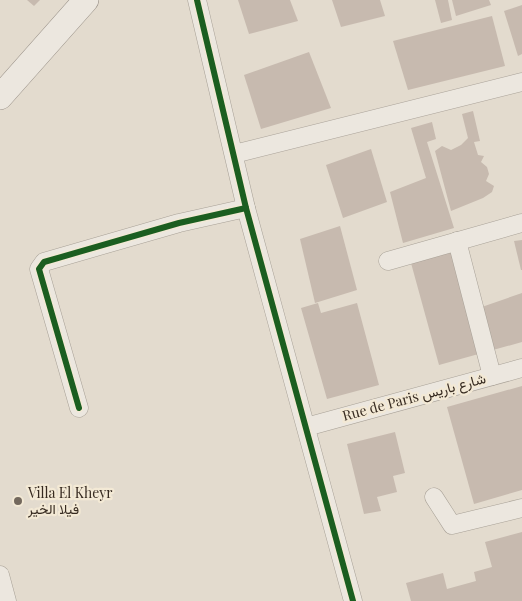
<svg xmlns="http://www.w3.org/2000/svg" width="522" height="601" viewBox="0 0 522 601" font-family="'Playfair Display',Vazirmatn,serif">
<style>
.building{fill:#c7baaf}
.lines{fill:none;stroke-linecap:round;stroke-linejoin:round}
.street-casing{stroke:#a8a197;stroke-width:19}
.secondary-casing{stroke:#989087;stroke-width:26}
.street{stroke:#ece7df;stroke-width:18}
.secondary{stroke:#ece7df;stroke-width:25}
.cycleway-casing{stroke:#f3e9d5;stroke-width:9}
.cycleway{stroke:#1b5e20;stroke-width:6}
.poi-dot{fill:#73685d;stroke:#f3e9d5;stroke-width:2}
.labels{text-anchor:middle;stroke-width:4.5;stroke-linejoin:round;paint-order:stroke}
.street-label{font-size:14px;fill:#362a20;stroke:#f3e9d5}
.poi-label{font-size:14px;fill:#362a20;stroke:#f3e9d5;text-anchor:start}
</style>
<rect width="100%" height="100%" fill="#e3dbce"/>
<g class="building">
<polygon points="27,0 40,0 34,6"/>
<polygon points="238,0 290,0 298,21 249,34"/>
<polygon points="332,0 380,0 385,16 341,27"/>
<polygon points="435,0 448,0 452,20 441,23"/>
<polygon points="452,0 489,0 491,5 456,16"/>
<polygon points="522,5 522,54 518,56 504,11"/>
<polygon points="492,16 505,66 408,90 393,41"/>
<polygon points="309,52 331,108 261,129 244,75"/>
<polygon points="473,111 480,141 474,142 478,155 484,156 481,162 487,167 489,174 486,181 494,186 492,192 483,198 451,211 435,151 442,146 451,150 461,145 468,138 462,114"/>
<polygon points="432,122 436,139 427,142 454,228 403,243 390,192 426,178 411,128"/>
<polygon points="371,149 387,202 343,218 326,165"/>
<polygon points="340,226 357,290 315,303 300,239"/>
<polygon points="522,240 522,270 521,270 514,241"/>
<polygon points="458,246 476,309 522,293 522,342 439,365 411,263"/>
<polygon points="318,303 321,313 357,303 379,385 327,399 301,308"/>
<polygon points="522,386 522,490 474,504 447,407"/>
<polygon points="395,432 405,473 393,476 397,492 377,497 381,511 364,514 347,444"/>
<polygon points="522,532 522,601 411,601 406,583 443,573 447,589 476,581 474,572 492,567 485,542"/>
</g>
<g class="lines">
<defs>
<g id="street">
<polyline points="197,0 246,208 353,601"/>
<polyline points="234,154 522,82"/>
<polyline points="457,241 492,376"/>
<polyline points="388,261 522,223"/>
<polyline points="79,408 39,269 44,262 179,223 246,208"/>
<polyline points="306,427 522,368"/>
<polyline points="434,497 452,525 522,508"/>
<polyline points="0,575 7,601"/>
</g>
<polyline id="secondary" points="0,97 86,0"/>
</defs>
<use href="#street" class="street-casing"/>
<use href="#secondary" class="secondary-casing"/>
<use href="#street" class="street"/>
<use href="#secondary" class="secondary"/>
<defs>
<g id="cycleway">
<polyline points="197,0 246,208 353,601"/>
<polyline points="79,408 39,269 44,262 179,223 246,208"/>
</g>
</defs>
<use href="#cycleway" class="cycleway-casing"/>
<use href="#cycleway" class="cycleway"/>
</g>
<circle class="poi-dot" cx="18" cy="501" r="5"/>
<g class="labels">
<g class="street-label">
<text transform="translate(414 397) rotate(-15)" y="5">Rue de Paris شارع باريس</text>
</g>
<g class="poi-label">
<text x="28" y="498">Villa El Kheyr<tspan x="28" dy="16">فيلا الخير</tspan></text>
</g>
</g>
</svg>
